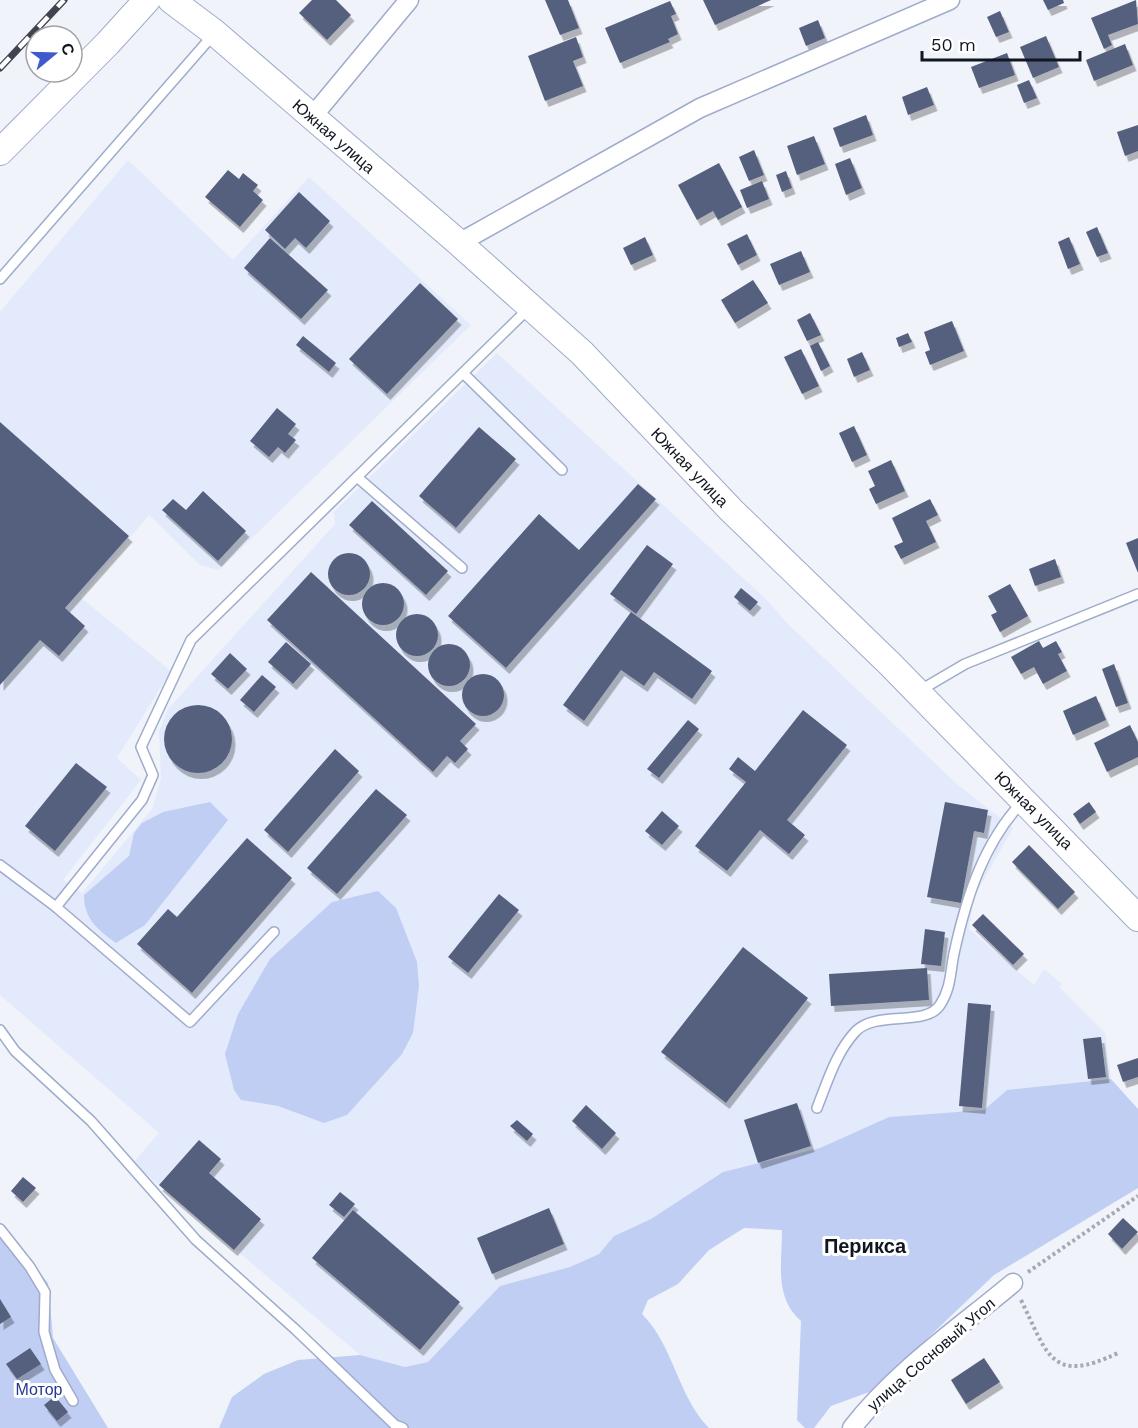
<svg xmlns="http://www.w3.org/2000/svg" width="1138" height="1428" viewBox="0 0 1138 1428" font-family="'Work Sans',sans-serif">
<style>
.built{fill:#e3eafb}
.green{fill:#c0cef4}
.building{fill:#55607e;filter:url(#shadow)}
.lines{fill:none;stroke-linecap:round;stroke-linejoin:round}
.lane-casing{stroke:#9fabcc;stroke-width:12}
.street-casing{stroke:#9fabcc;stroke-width:21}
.secondary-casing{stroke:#9fabcc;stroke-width:28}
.path{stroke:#a6a9b2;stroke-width:4;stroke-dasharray:3 3;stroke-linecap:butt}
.lane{stroke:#fff;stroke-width:9}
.street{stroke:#fff;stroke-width:18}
.secondary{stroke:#fff;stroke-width:26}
.rail-casing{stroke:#3f444e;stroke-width:7}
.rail{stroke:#fff;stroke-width:4.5;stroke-dasharray:14;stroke-linecap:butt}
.labels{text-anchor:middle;stroke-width:6;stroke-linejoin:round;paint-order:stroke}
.street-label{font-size:16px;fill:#111621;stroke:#fff}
.park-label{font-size:16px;fill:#243792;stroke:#fff}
.quarter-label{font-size:20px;font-weight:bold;fill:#111621;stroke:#fff}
</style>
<defs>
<filter id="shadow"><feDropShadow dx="3.5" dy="6" stdDeviation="0" flood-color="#0004"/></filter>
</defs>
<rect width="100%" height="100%" fill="#f0f3fa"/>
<polygon class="built" points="128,160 233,260 309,177 471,325 219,570 200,565 149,515 80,597 171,671 117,758 141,780 63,880 82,893 152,809 161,779 159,731 168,709 335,524 334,512 497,353 767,600 786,622 958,785 1013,828 974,897 969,929 1034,985 1044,969 1062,984 1059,987 1105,1033 1111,1079 1007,1090 984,1110 889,1117 820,1148 723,1172 651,1219 614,1236 599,1254 570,1267 500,1286 428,1362 405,1367 360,1355 133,1163 159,1133 0,995 0,312"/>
<g class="green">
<path d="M210,802L228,820L145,925L116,943C98,930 84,919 84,895L129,856L134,833L142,823L163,812Z"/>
<polygon points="378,891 396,908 417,962 419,986 413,1033 402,1054 347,1115 324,1123 278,1106 241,1100 234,1090 225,1054 238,1014 270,959 332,902"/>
<path d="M1111,1079L1138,1109V1188L994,1275L872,1391L831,1406L814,1428H805L797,1420L801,1321C774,1297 782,1264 782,1230L744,1228L709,1250L678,1284L648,1300L642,1314C674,1346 677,1395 709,1428H219L232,1397L264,1374L298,1360L360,1355L405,1367L428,1362L500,1286L570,1267L599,1254L614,1236L651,1219L723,1172L820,1148L889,1117L984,1110L1007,1090Z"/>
<polygon points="0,1224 48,1283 53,1338 108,1428 0,1428"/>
</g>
<g class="building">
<polygon points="312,0 336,0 351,15 327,40 299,13"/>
<polygon points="545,0 568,0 579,28 560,35"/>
<polygon points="703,0 771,0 715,25"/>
<polygon points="1043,0 1063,0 1064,3 1048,10"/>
<polygon points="1136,0 1138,24 1108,35 1112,45 1104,49 1091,18"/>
<polygon points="670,1 676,14 671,16 678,34 668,39 670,42 620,63 605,28"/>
<polygon points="1000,11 1009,32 996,37 987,17"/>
<polygon points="818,20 825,38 806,46 799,28"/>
<polygon points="1046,36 1059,67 1033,78 1020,47"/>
<polygon points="576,37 583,57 573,61 583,86 545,101 528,56"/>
<polygon points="1125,44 1133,65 1094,81 1086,60"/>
<polygon points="1007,53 1015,75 979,88 971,67"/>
<polygon points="1029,80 1037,98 1024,103 1017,85"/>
<polygon points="927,87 934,105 908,115 902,97"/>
<polygon points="866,115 873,135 840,147 833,128"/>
<polygon points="1138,125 1138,151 1125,156 1117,132"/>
<polygon points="814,136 825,164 797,175 787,146"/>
<polygon points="754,150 764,175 749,181 739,157"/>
<polygon points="850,158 862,188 846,195 835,164"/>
<polygon points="719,163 742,207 718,220 713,211 697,220 678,185"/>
<polygon points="228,170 239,179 243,173 258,185 253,191 263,200 240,227 205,197"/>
<polygon points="786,171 792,188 782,192 776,175"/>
<polygon points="762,181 769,199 747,208 740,190"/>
<polygon points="299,192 330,221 306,248 295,238 285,249 265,230"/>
<polygon points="1097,227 1108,253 1097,257 1086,232"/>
<polygon points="747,234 757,255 738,265 727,244"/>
<polygon points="645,237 653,255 631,265 623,248"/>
<polygon points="1069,237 1080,264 1068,269 1058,242"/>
<polygon points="270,238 328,290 301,319 244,268"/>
<polygon points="801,251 810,272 779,285 770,264"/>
<polygon points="753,280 768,303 735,323 721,300"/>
<polygon points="420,283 458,319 387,394 349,359"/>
<polygon points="810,313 821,335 807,341 797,320"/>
<polygon points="952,321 964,351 930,365 925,352 930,350 924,332"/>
<polygon points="908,333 912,342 899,347 896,338"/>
<polygon points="303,336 336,363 329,372 296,345"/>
<polygon points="818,342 830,366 821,371 810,346"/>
<polygon points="801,349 819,386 802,394 784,357"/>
<polygon points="862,352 870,370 854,377 847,359"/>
<polygon points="277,408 296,424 288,434 296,440 285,453 278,447 269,457 250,441"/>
<polygon points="0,422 129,536 65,608 85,626 59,656 40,640 0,685"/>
<polygon points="854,426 867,455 852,462 839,433"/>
<polygon points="479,427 516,459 456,528 419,496"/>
<polygon points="891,460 905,491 876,504 869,489 875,486 868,471"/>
<polygon points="638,484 656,499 506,668 448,616 539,514 579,550"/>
<polygon points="203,491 246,531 218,561 162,510 173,499 186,510"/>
<polygon points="930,499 938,515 926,521 936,542 901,559 894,546 903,542 892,518"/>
<polygon points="372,501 448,571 426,595 349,525"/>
<polygon points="1138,538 1138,573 1126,543"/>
<polygon points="647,545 673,564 636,614 610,594"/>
<circle cx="349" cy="574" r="21"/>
<polygon points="1055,559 1061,577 1035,586 1029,569"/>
<polygon points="311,572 476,724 460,741 468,749 455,763 447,756 433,772 267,620"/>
<circle cx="383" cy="604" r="21"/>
<polygon points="1010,584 1028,616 1000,632 991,615 997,612 988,596"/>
<polygon points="741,588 758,602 750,611 734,597"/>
<polygon points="631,612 712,671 692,699 654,672 644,686 621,670 584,721 563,705"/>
<circle cx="417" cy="635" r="21"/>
<polygon points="1039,641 1043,648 1056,641 1062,652 1058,654 1067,671 1043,684 1034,667 1021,674 1011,657"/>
<polygon points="286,642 311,664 293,684 268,662"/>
<circle cx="449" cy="665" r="21"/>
<polygon points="230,653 247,669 228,689 211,674"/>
<polygon points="1114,664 1128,703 1116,707 1102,669"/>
<circle cx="483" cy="695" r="21"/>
<polygon points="262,675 276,687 254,712 240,700"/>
<polygon points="1096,696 1106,720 1073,735 1063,711"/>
<circle cx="198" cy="739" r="34"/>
<polygon points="803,710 847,745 787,820 805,835 789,854 760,830 727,871 695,846 746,782 729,769 738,757 755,771"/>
<polygon points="688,720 699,729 659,778 647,769"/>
<polygon points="1130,725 1138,742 1138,757 1107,772 1094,743"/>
<polygon points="335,749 359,771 288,852 264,830"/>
<polygon points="76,763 107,787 55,851 25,826"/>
<polygon points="376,789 407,815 337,894 307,868"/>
<polygon points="945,802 988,810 984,833 974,831 961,903 927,897"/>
<polygon points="1089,802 1096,812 1080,824 1073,814"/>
<polygon points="662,811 679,826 662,845 645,831"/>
<polygon points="247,838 292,878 192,993 137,944 168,909 177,917"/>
<polygon points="1029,845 1075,892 1058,909 1012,862"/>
<polygon points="499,894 519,910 468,973 448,957"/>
<polygon points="983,914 1024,954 1013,965 972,925"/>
<polygon points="925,929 945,932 941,966 921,964"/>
<polygon points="743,947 808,998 726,1103 661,1052"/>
<polygon points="927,968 929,1000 831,1006 829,974"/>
<polygon points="968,1003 991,1005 982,1108 959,1106"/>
<polygon points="1101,1037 1106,1077 1088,1079 1083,1039"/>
<polygon points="1138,1058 1138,1077 1123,1082 1117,1065"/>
<polygon points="797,1103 811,1146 758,1163 744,1120"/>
<polygon points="586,1105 616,1133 602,1149 572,1121"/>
<polygon points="517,1120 533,1134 527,1141 510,1126"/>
<polygon points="199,1140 221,1159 209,1173 261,1219 234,1250 159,1185"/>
<polygon points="23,1177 36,1188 23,1202 11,1191"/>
<polygon points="340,1192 355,1204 344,1217 329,1205"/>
<polygon points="549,1208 564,1244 492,1274 477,1238"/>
<polygon points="353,1210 460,1302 420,1350 312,1258"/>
<polygon points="1123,1218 1138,1232 1122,1249 1108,1234"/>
<polygon points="0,1299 11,1317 0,1324"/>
<polygon points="30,1348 41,1364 17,1379 6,1364"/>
<polygon points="984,1358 1000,1382 966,1404 951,1380"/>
<polygon points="55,1396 68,1412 57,1421 44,1405"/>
</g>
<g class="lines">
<defs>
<g id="lane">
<polyline points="0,279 213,35"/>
<polyline points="463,373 562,470"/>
<polyline points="357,477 462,568"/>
<polyline points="919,691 965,664 1138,594"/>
<polyline points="0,865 56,907 142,800 153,775 141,747 191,640 529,308"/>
<polyline points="56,907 190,1022 274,932"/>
<polyline points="0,1030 15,1051 91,1121 196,1240 296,1330 395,1425 403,1428"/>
<path d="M817,1108C827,1083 836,1052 856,1031C877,1010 926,1027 940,1005C952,987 950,969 955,949C967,895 984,843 1022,802"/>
<polyline points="0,1229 30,1267 45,1292 44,1332 55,1370 73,1401"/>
</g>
<g id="street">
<polyline points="312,117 409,0"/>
<polyline points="459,243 700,108 950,0"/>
<path d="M852,1428C895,1372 959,1328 1013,1283"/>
</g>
<g id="secondary">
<polyline points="171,0 215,33 459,243 582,353 731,510 891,665 1138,918"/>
<polyline points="0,152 108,43 147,0"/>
</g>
</defs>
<use href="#lane" class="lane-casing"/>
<use href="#street" class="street-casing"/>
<use href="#secondary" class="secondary-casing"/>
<g class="path">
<polyline points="1028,1272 1138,1196"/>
<path d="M1021,1300C1048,1355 1051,1385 1118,1353"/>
</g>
<use href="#lane" class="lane"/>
<use href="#street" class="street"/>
<use href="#secondary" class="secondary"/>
<defs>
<polyline id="rail" points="0,68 64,0"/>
</defs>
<use href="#rail" class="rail-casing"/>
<use href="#rail" class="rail"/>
</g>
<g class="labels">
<g class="street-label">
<text transform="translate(334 136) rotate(41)" y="6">Южная улица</text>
<text transform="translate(690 467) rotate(46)" y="6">Южная улица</text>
<text transform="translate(1034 810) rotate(45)" y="6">Южная улица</text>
<text transform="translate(931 1354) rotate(-41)" y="6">улица Сосновый Угол</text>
</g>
<g class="park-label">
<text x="39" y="1395">Мотор</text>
</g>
<g class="quarter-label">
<text x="865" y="1253">Перикса</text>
</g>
</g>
<g transform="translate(54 54) rotate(71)"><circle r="28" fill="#ffffff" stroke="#a0a2a6" stroke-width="1.5"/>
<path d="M0-4.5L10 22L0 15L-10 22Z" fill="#3f5acd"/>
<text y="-9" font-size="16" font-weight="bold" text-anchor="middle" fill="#111621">С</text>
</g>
<path d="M922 51v9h158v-9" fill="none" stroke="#111621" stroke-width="3"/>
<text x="931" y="51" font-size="18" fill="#111621" stroke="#ffffff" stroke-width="4.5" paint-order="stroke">50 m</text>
</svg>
